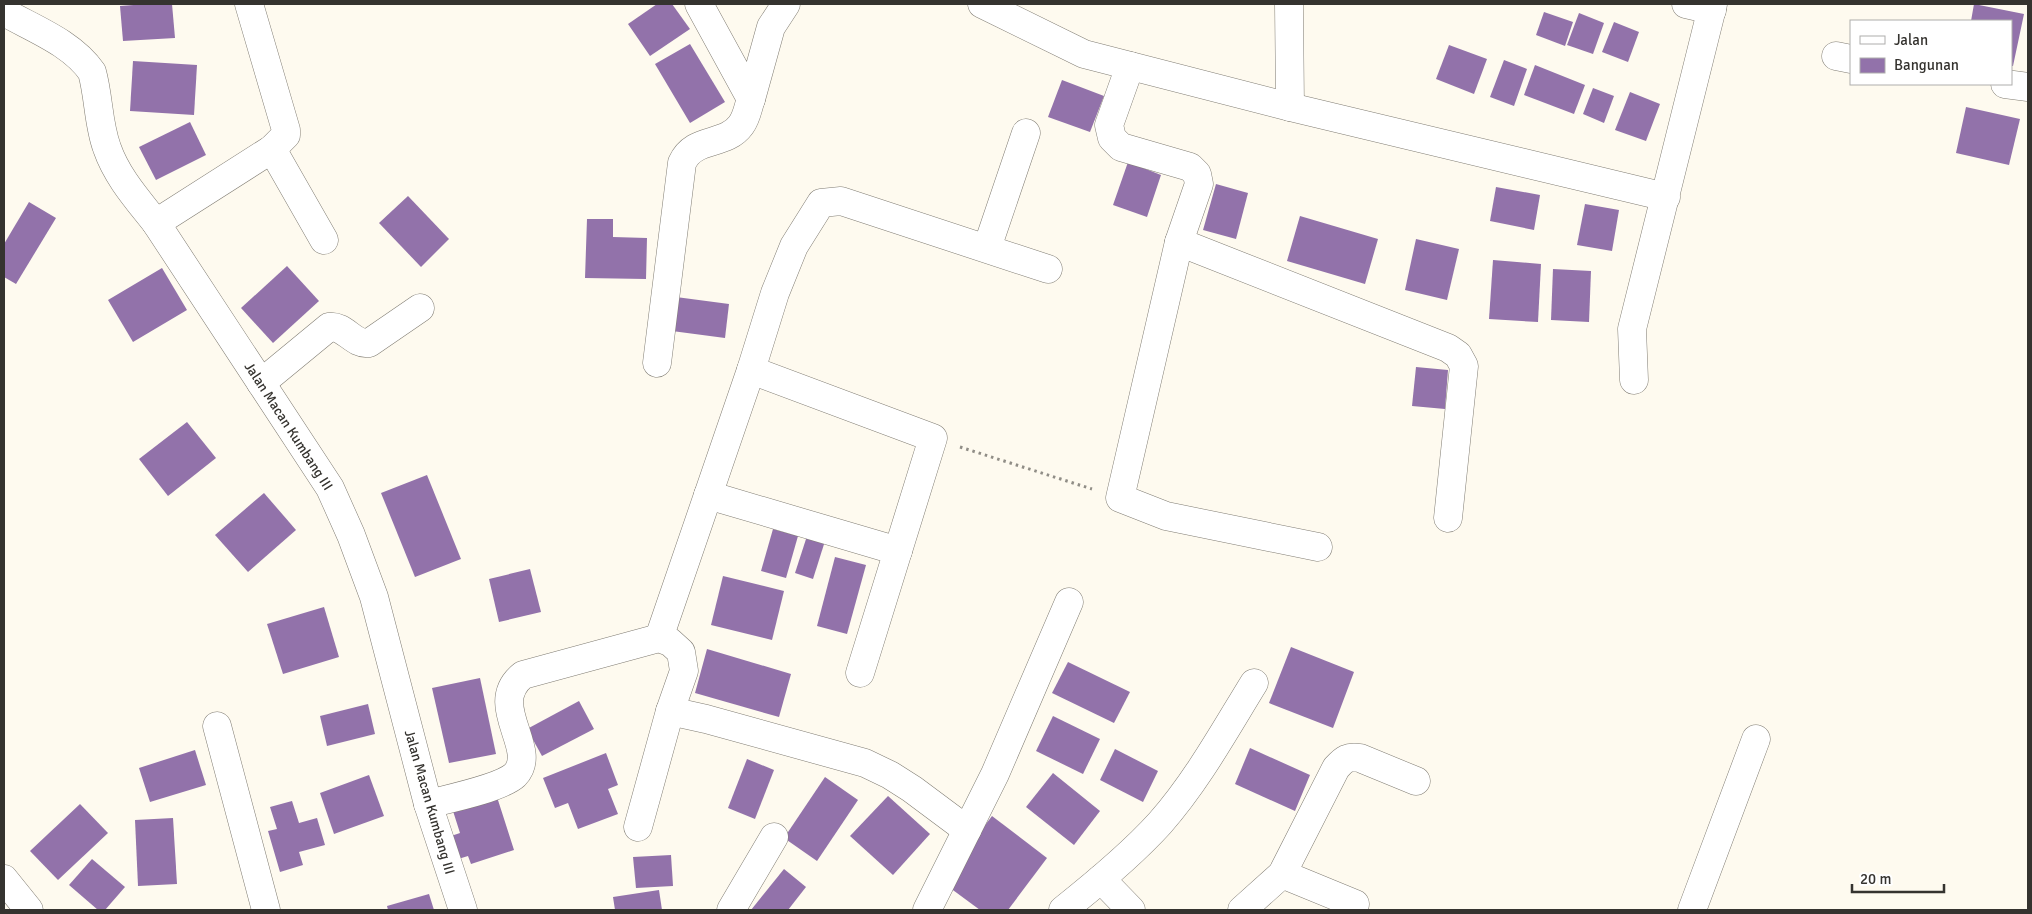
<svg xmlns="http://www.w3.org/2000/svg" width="2032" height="914" viewBox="0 0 2032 914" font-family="Signika,sans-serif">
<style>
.building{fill:#9272aa}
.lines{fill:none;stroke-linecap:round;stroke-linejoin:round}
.minor-casing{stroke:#817d74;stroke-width:29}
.path{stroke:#908d86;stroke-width:3;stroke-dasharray:2.5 4;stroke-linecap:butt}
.minor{stroke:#fff;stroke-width:28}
.labels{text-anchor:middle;stroke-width:5;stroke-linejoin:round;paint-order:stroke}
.street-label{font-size:14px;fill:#35332f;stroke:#fff}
</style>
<rect width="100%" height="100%" fill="#fefaef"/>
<g class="building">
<polygon points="147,4 172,4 175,38 123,41 120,6"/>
<polygon points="657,4 672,4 690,29 650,56 628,24"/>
<polygon points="1974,4 2024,14 2013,66 2011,66 2011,21 1971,21"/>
<polygon points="1544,12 1573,22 1565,46 1536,35"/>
<polygon points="1579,13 1604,23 1593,54 1567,45"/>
<polygon points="1614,22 1639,32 1628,62 1602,52"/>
<polygon points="690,44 725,102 690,123 655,64"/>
<polygon points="1449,45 1487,59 1474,94 1436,79"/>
<polygon points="1504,60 1527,69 1514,106 1490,97"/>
<polygon points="133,61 197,65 194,115 130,111"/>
<polygon points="1535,65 1585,85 1574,114 1524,95"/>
<polygon points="1062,80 1104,96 1090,132 1048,117"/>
<polygon points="1593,88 1614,96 1604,123 1583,114"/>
<polygon points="1630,92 1660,104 1646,141 1615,130"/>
<polygon points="1966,107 2020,119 2009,165 1956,153"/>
<polygon points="190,122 206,155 156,180 139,147"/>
<polygon points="1128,162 1161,175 1147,217 1113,205"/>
<polygon points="1216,184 1248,193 1236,239 1203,230"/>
<polygon points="1496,187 1540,195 1534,230 1490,221"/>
<polygon points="408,196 449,239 421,267 379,223"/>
<polygon points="29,202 56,218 16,284 4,277 4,244"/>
<polygon points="1585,204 1619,210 1612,251 1577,245"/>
<polygon points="1300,216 1378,239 1365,284 1287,261"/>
<polygon points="587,219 613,219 613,237 647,238 646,279 585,278"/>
<polygon points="1416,239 1459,249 1447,300 1405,290"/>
<polygon points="1493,260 1541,264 1538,322 1489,319"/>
<polygon points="287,266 319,301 273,343 241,308"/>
<polygon points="162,268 187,310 133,342 108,300"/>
<polygon points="1553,269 1591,271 1589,322 1551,320"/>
<polygon points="676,297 729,304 725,338 672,331"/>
<polygon points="1416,367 1448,370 1445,409 1412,406"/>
<polygon points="187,422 216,458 168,496 139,459"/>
<polygon points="427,475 461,559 415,577 381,493"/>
<polygon points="264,493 296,530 248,572 215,535"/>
<polygon points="773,529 798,536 786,578 761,571"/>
<polygon points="807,536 825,541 813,579 795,573"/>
<polygon points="835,557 866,565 847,634 817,626"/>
<polygon points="530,569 541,612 499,622 489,579"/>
<polygon points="723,576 784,591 772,640 711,625"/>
<polygon points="324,607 339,657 283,674 267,624"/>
<polygon points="1291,647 1354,672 1333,728 1269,703"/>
<polygon points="707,649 791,674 779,717 695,693"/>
<polygon points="1068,662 1130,692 1114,723 1052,693"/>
<polygon points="480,678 496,754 449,763 432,688"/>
<polygon points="579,701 594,729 542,756 527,729"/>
<polygon points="368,704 375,734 327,746 320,716"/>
<polygon points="1053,716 1100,739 1083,774 1036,751"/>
<polygon points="1250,748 1310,775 1295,811 1235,784"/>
<polygon points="1115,749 1158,771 1143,802 1100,780"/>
<polygon points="195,750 206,785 150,802 139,768"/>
<polygon points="606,753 618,785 608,789 618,814 578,829 568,803 555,808 543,778"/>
<polygon points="747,759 774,770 755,819 728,808"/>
<polygon points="1053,773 1100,811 1074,845 1026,807"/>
<polygon points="369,775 384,816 334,834 320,793"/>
<polygon points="825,777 858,800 817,861 784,838"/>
<polygon points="888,796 930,834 893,875 850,836"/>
<polygon points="497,797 514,850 471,864 468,856 455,860 448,837 460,833 453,811"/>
<polygon points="292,801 299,823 317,818 325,845 299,852 303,865 280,872 268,831 277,829 270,807"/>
<polygon points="80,804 108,833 58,880 30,851"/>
<polygon points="992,816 1047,858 1008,910 980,910 942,882"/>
<polygon points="173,818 177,884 138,886 135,820"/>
<polygon points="671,855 673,886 636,888 633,857"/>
<polygon points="92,859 125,887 105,910 98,910 69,885"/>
<polygon points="784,869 806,887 788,910 751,910"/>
<polygon points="659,890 662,910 615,910 613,897"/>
<polygon points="429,894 434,910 388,910 387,906"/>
</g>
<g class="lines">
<defs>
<g id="minor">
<polyline points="699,4 751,99 771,27 786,4"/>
<polyline points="982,4 1084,54 1290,107 1666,197"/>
<polyline points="1289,4 1290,107"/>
<polyline points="1686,4 1712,10"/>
<path d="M4,12C34,29 72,43 92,72C99,97 98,124 107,148C117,177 138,200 156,223L330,488L351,535L374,597L428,804L463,910"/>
<polyline points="1836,56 1851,59"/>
<polyline points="1130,66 1109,125 1112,138 1121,147 1190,167 1197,174 1199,184 1179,242 1448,348 1458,355 1464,366 1448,518"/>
<polyline points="2005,84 2028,87"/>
<polyline points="272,149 324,240"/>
<polyline points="156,223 272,149 286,135 286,130 249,4"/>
<polyline points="1179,242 1120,498 1166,516 1318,547"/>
<polyline points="987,248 1026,133"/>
<path d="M657,363L682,163C694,136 725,147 741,125C747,117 748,107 751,99"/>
<polyline points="751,370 933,438 860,673"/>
<polyline points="1634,380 1632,329 1713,4"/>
<path d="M261,383L329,327C345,325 353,345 369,343L420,308"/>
<polyline points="708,495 898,551"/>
<polyline points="659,638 751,370 775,293 794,246 821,203 841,201 1048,269"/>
<polyline points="670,711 706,719 865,763 890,775 912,789 967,830"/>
<polyline points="217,726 266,910"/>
<path d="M428,804C448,799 501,788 515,775C540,749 485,705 523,675L659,638L670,642L681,652L684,671L670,711L638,827"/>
<polyline points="1282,874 1355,904"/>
<polyline points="4,879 29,910"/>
<polyline points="1101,879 1131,910"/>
<polyline points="731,910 774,837"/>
<polyline points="927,910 995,774 1069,602"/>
<path d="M1063,910C1097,883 1131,855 1160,823C1197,781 1225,730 1254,683"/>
<path d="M1242,910L1282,874L1336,768C1344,759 1348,756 1360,758L1416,781"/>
<polyline points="1692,910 1756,739"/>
</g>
</defs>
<use href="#minor" class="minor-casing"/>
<polyline class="path" points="960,447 1092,489"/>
<use href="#minor" class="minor"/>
</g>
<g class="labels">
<g class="street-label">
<text transform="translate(289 426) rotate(57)" y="5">Jalan Macan Kumbang III</text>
<text transform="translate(430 802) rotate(74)" y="5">Jalan Macan Kumbang III</text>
</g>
</g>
<rect width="2032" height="914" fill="none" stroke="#35332f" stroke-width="10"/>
<rect x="1850" y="20" width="162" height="65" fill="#ffffff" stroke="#aeadac"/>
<rect x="1860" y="36" width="25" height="8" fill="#ffffff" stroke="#aeadac"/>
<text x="1894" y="45" font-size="15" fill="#35332f">Jalan</text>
<rect x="1860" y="58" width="25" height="15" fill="#9272aa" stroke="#aeadac"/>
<text x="1894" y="70" font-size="15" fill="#35332f">Bangunan</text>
<path d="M1852 884v8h92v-8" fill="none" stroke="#35332f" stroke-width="2.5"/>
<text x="1860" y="884" font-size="15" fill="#35332f" stroke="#ffffff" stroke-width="4" paint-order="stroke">20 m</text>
</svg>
